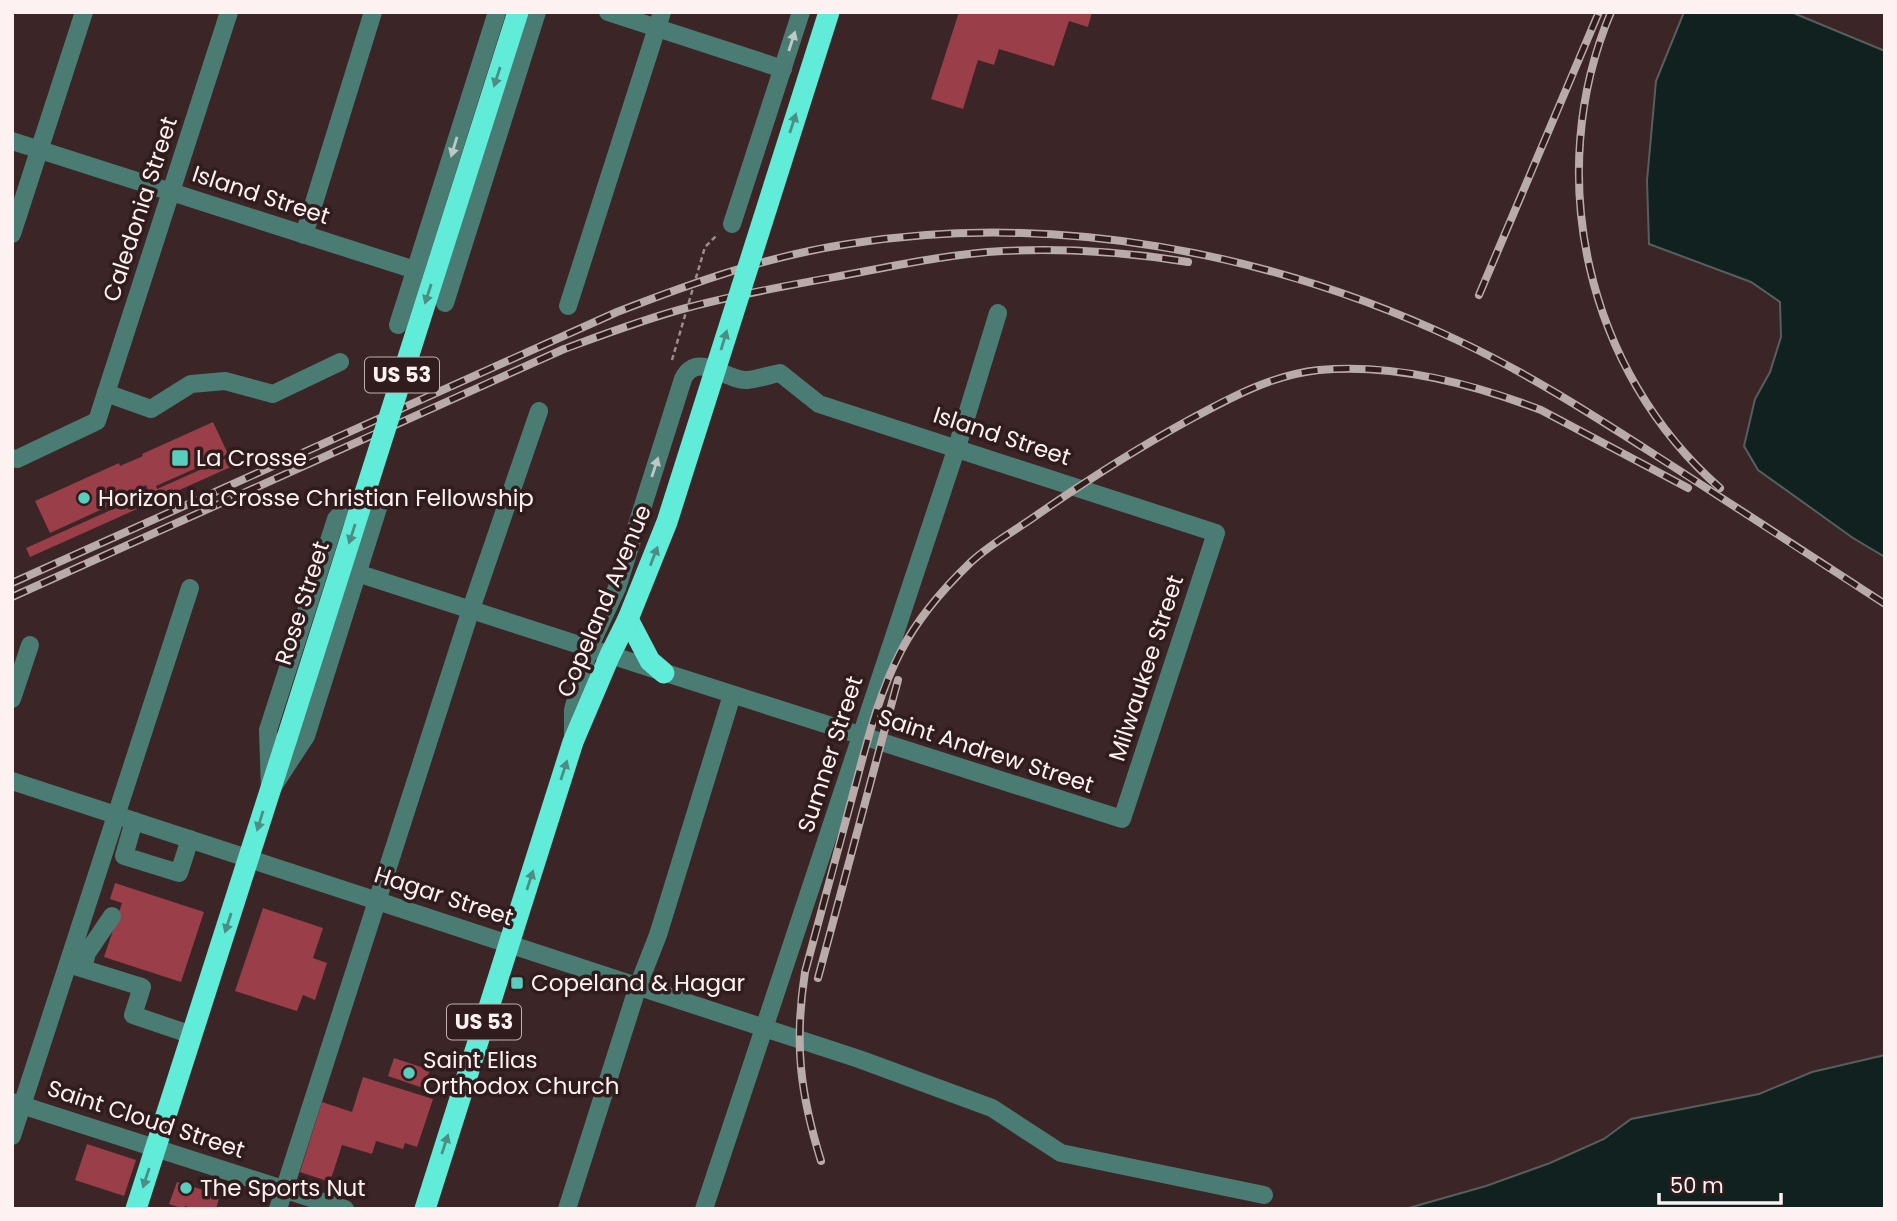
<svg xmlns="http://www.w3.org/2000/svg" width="1897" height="1221" viewBox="0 0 1897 1221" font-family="Poppins,sans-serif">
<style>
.water{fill:#10211f;stroke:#575f5e;stroke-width:2}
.building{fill:#9a3e49}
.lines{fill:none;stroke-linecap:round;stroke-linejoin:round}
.path{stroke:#9e8d8e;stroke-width:2.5;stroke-dasharray:5 3.5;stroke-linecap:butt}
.minor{stroke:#4a7c74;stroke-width:18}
.highway{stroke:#61ebd9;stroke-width:21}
.rail-casing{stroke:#baabab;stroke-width:8}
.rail{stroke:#311c1d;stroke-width:5;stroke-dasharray:16;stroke-linecap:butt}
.highway-bridge{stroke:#61ebd9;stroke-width:21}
.oneway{fill:#bec8c5}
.oneway2{fill:#4b8e84}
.poi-dot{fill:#59cebe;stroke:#311c1d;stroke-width:2.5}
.labels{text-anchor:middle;stroke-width:7;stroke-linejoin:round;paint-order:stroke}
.shield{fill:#311c1d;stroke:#c0b1b1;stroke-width:2}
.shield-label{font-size:21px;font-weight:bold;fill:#fdf1f1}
.street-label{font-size:23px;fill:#fdf1f1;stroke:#311c1d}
.poi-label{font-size:23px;fill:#fdf1f1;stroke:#311c1d;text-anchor:start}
</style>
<rect width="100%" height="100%" fill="#3b2526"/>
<g class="water">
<polygon points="1684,12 1791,12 1885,51 1885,557 1853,538 1758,470 1744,446 1755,399 1770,372 1781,337 1780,302 1751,282 1649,244 1647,181 1656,81"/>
<polygon points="1885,1055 1885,1209 1405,1209 1486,1186 1550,1163 1604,1139 1631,1119 1759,1094 1812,1072"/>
</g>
<g class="building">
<polygon points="959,12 1092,12 1088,27 1069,21 1054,66 999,49 994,65 978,60 963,109 931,99"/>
<polygon points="213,422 228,454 156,486 157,489 229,457 233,466 30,557 26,548 149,493 146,485 132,492 133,495 50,533 35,501 119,463 120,466 143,456 142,454"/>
<polygon points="115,883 204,912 181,982 104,957 122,903 110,899"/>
<polygon points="263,908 323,928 313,958 327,963 315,1000 303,995 297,1011 235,991"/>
<polygon points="394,1058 430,1070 423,1088 388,1076"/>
<polygon points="363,1077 433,1099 417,1147 405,1143 403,1149 376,1141 372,1154 342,1145 330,1182 300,1172 322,1102 352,1112"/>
<polygon points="87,1144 136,1160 124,1196 75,1180"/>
<polygon points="177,1182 220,1195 216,1209 195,1209 185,1206 184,1209 169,1204"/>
</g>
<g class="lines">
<polyline class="path" points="672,360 705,247 718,234"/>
<g class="minor">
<polyline points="608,12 783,69"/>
<polyline points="12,141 415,270"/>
<polyline points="732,224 801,12"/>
<polyline points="12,234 84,12"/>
<polyline points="304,235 373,12"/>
<polyline points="445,303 537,12"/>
<polyline points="568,306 662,12"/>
<polyline points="398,325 497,12"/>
<polyline points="106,393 151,409 191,384 225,381 273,394 340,362"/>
<polyline points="12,458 17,459 97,421 229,12"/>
<polygon points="369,500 374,500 378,504 378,508 306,736 270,791 268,730 336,519 346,508"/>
<path d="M357,573C460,606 563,640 666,673C818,722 970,770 1122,819L1216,533L819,404L780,373C769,375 758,379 747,380C726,381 697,350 683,379L617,588L589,648L573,710V737"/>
<polyline points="12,699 30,645"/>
<polyline points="12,781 859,1059 992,1108 1061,1153 1264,1195"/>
<polyline points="134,821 124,856 179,873 190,839"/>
<polyline points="68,964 142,987 133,1015 192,1035"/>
<polyline points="83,968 87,953 112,916"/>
<polyline points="12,1102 345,1209"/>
<polyline points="12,1136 190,588"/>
<polyline points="278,1209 471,609 539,411"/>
<polyline points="567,1209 638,986 658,935 732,695"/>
<polyline points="704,1209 957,447 998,313"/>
</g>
<g class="highway">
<polyline points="628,619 650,661 664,673"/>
<polyline points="136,1209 287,738"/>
<polyline points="425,1209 573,742 610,655 628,619"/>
</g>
<defs>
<g id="rail">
<path d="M1611,12C1542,175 1587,372 1720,488"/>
<polyline points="1479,295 1599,12"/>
<path d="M12,583L617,312C692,283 768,256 848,244C1054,211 1269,252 1457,340C1534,376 1605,423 1677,469C1746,514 1815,559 1885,604"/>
<path d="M12,597L564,349C605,334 647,318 690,307C739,294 790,285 840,276C894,266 948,254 1003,251C1065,248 1126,252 1188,262"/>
<polyline points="818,978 898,680"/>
<path d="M821,1161C800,1093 794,1043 805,972C821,913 837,854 853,794C866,746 878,695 901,651C918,618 944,588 971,562C990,544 1016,530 1037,515C1086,481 1136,449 1189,420C1230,398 1271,375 1319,370C1394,363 1471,383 1541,410L1688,488"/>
</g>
</defs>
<use href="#rail" class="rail-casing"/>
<use href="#rail" class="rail"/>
<g class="highway-bridge">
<polyline points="628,619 667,522 829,12"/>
<polyline points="287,738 518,12"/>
</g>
</g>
<defs><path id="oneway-solid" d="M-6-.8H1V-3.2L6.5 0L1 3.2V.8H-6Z" transform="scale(1.75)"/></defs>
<g class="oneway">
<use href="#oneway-solid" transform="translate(792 41) rotate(-72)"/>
<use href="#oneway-solid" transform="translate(454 147) rotate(107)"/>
<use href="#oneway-solid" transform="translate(655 467) rotate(-72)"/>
</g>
<g class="oneway2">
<use href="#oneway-solid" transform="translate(497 77) rotate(108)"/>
<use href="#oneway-solid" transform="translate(793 123) rotate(-72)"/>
<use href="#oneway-solid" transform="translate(428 294) rotate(108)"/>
<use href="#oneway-solid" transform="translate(724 340) rotate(-73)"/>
<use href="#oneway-solid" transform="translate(352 534) rotate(108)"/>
<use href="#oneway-solid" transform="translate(654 556) rotate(-69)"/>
<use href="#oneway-solid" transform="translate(564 770) rotate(-72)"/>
<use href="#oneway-solid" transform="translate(260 821) rotate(107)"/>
<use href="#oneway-solid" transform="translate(530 880) rotate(-72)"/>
<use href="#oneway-solid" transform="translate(228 923) rotate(108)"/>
<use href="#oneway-solid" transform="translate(445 1144) rotate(-72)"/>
<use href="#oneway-solid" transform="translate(146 1178) rotate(108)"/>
</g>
<g class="poi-dot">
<rect x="171" y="449" width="18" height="18" rx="3.5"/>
<circle cx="84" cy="498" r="7"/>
<rect x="510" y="976" width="14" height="14" rx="3.5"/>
<circle cx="409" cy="1073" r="7"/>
<circle cx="186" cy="1188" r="7"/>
</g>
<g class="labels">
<g class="shield">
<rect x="365" y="357.5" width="74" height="35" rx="5"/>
<rect x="447" y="1004.5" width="74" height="35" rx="5"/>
</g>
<g class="shield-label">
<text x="402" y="382">US 53</text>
<text x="484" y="1029">US 53</text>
</g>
<g class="street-label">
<text transform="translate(261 195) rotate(18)" y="8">Island Street</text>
<text transform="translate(140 209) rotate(-72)" y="8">Caledonia Street</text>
<text transform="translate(1002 436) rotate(18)" y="8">Island Street</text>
<text transform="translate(604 601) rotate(-67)" y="8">Copeland Avenue</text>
<text transform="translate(302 603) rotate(-72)" y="8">Rose Street</text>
<text transform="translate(1146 668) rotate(-72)" y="8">Milwaukee Street</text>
<text transform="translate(986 751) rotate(18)" y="8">Saint Andrew Street</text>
<text transform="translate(830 754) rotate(-72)" y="8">Sumner Street</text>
<text transform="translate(444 896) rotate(18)" y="8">Hagar Street</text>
<text transform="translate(146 1119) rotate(18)" y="8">Saint Cloud Street</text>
</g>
<g class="poi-label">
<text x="196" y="466">La Crosse</text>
<text x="98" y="506">Horizon La Crosse Christian Fellowship</text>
<text x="531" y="991">Copeland &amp; Hagar</text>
<text x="423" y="1068">Saint Elias<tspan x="423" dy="26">Orthodox Church</tspan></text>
<text x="200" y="1196">The Sports Nut</text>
</g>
</g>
<rect width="1897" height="1221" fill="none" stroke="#fdf1f1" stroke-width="28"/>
<path d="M1659 1193v10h122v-10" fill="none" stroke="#fdf1f1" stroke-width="3.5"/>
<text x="1670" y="1193" font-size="21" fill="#fdf1f1" stroke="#311c1d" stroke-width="5" paint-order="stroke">50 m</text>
</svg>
